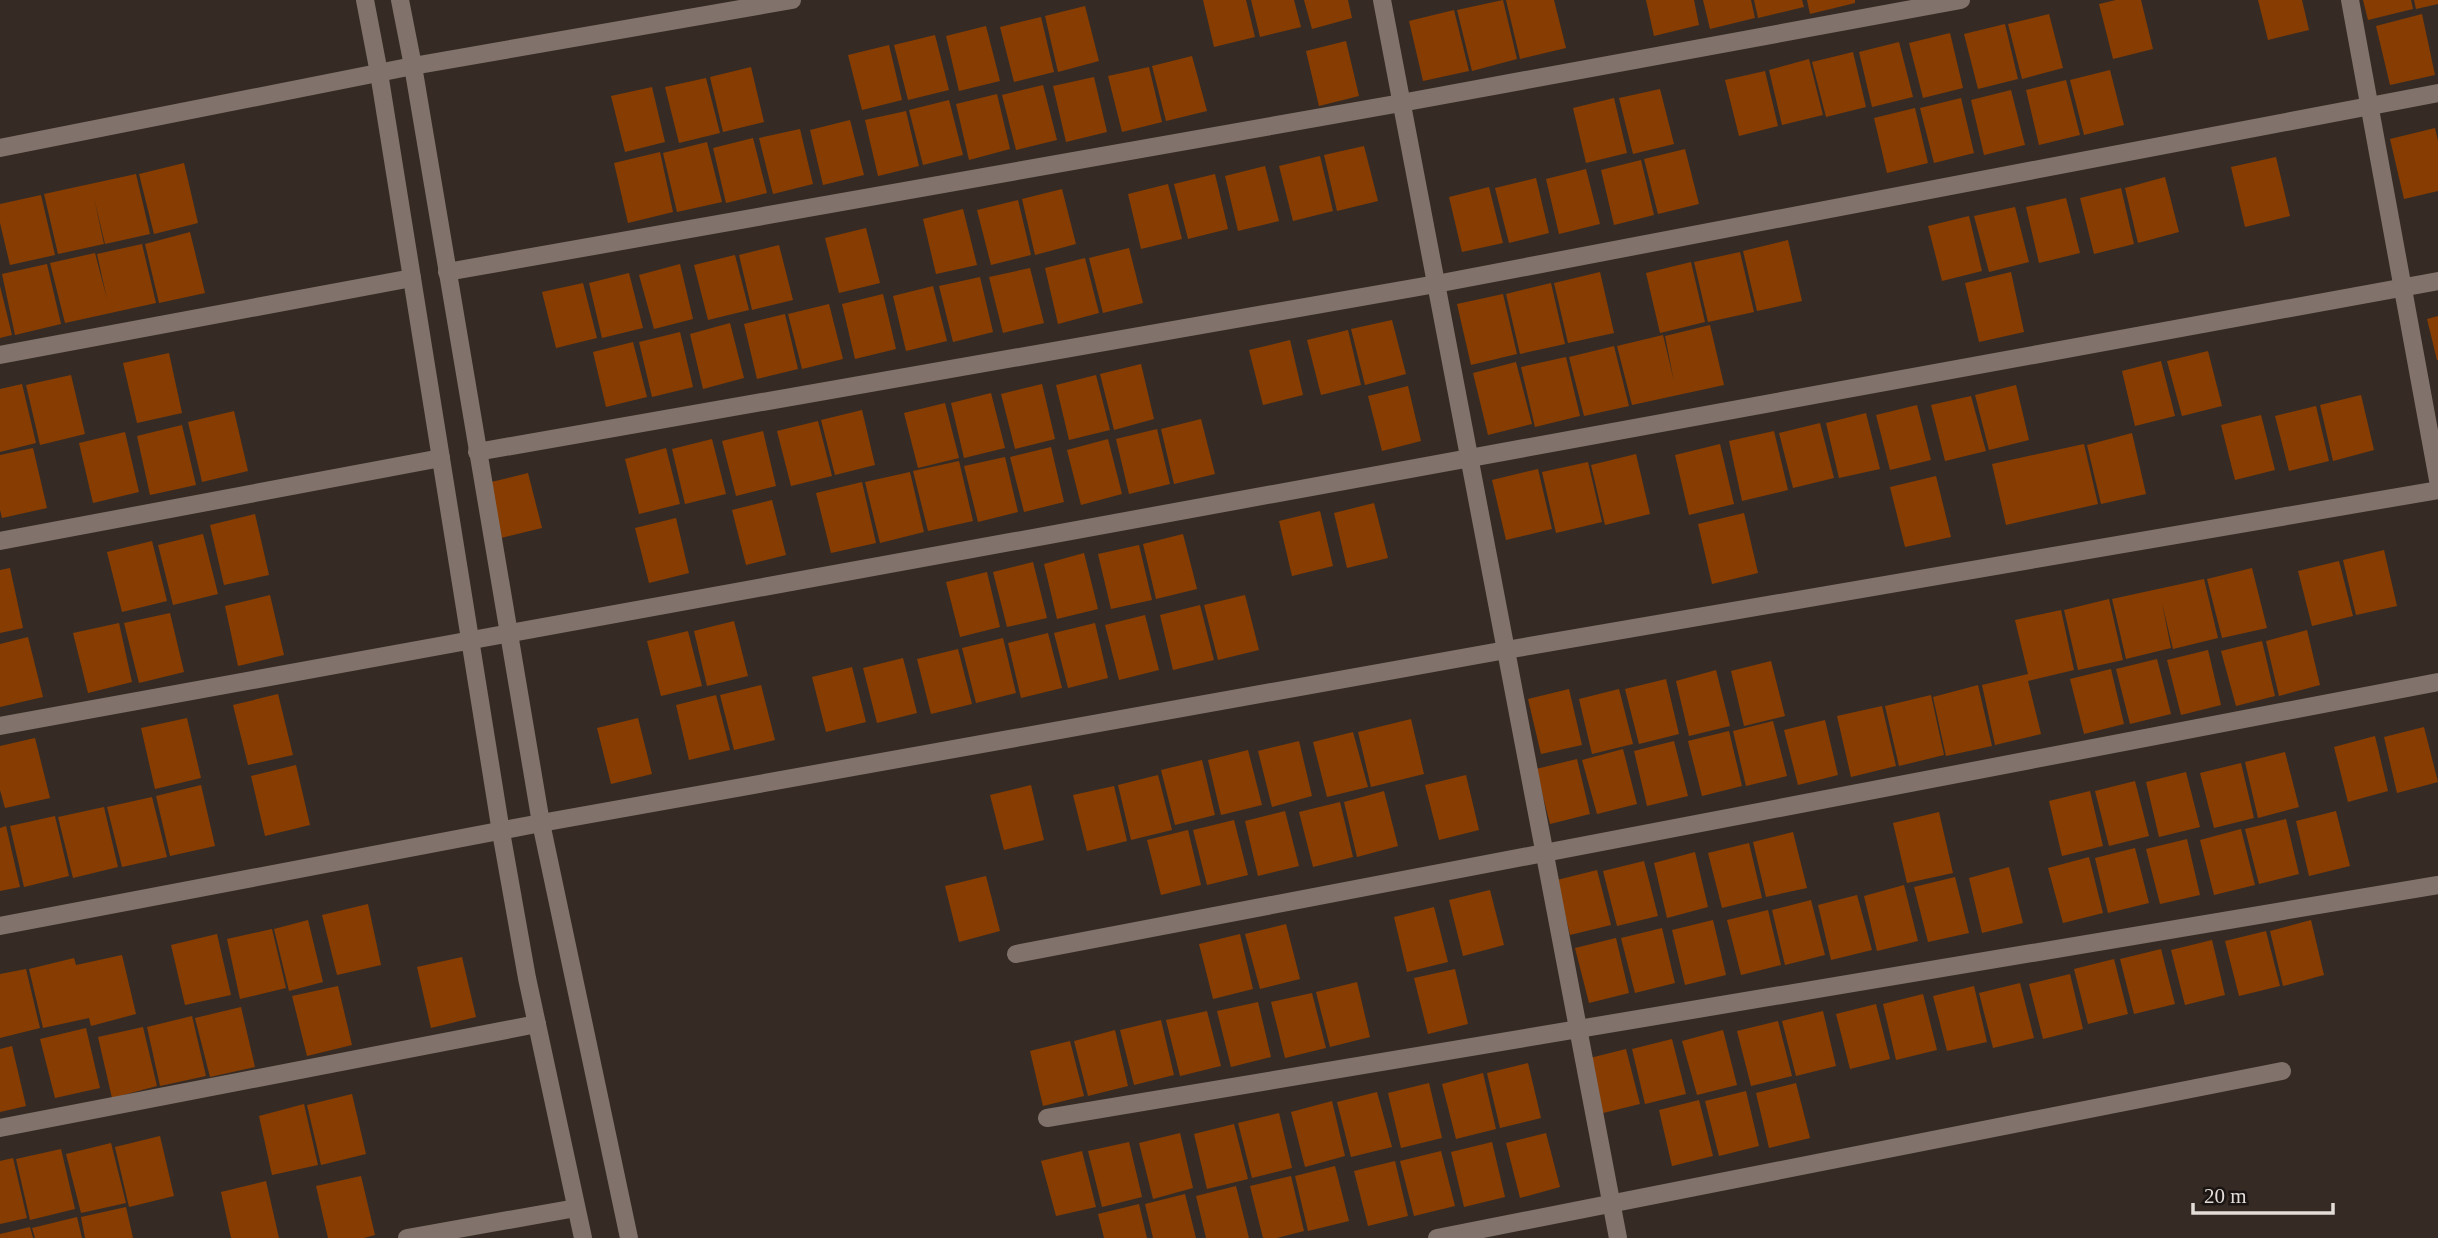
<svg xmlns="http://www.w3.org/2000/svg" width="2438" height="1238" viewBox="0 0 2438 1238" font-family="'Times New Roman',serif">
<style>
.building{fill:#873d01}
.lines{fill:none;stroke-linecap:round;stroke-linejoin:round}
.street{stroke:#81736c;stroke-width:18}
</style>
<rect width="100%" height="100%" fill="#362b24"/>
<g class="building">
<polygon points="1203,0 1246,0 1255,37 1214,47"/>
<polygon points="1251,0 1294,0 1301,27 1260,37"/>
<polygon points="1304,0 1348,0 1352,18 1312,29"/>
<polygon points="1503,0 1517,59 1472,71 1457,10"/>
<polygon points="1506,0 1554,0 1566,48 1520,59"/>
<polygon points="1646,0 1694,0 1699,25 1654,36"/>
<polygon points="1703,0 1751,0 1755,18 1710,29"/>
<polygon points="1754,0 1802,0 1804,7 1758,18"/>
<polygon points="1807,0 1855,0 1855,3 1810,14"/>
<polygon points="2116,0 2141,0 2153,49 2113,59 2099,4"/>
<polygon points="2258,0 2302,0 2309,30 2268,40"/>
<polygon points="2363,0 2411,0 2413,9 2368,20"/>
<polygon points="2414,0 2438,0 2438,4 2416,9"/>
<polygon points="1085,6 1099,61 1058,72 1045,16"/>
<polygon points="1454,10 1469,71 1423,81 1409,21"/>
<polygon points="2049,14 2063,68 2022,79 2008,24"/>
<polygon points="2422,14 2435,75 2390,85 2376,26"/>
<polygon points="1041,17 1054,72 1014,82 1000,27"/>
<polygon points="2005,24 2018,79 1978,89 1964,34"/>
<polygon points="986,26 1000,81 959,91 946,36"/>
<polygon points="1950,33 1963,88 1923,98 1909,43"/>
<polygon points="935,35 949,90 908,100 894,45"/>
<polygon points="1346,41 1359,96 1319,106 1306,51"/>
<polygon points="1899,42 1913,97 1872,107 1859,52"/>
<polygon points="889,45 902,100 862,110 848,55"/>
<polygon points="1853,52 1866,107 1826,117 1812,62"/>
<polygon points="1192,56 1207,111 1166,121 1152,66"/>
<polygon points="1809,59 1823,115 1782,125 1769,70"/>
<polygon points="751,67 764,122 723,132 710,77"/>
<polygon points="1149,67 1162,122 1122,132 1108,76"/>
<polygon points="2110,70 2124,125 2084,135 2070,80"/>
<polygon points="1765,71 1778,126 1739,136 1725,80"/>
<polygon points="1094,77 1107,132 1066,142 1053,86"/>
<polygon points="706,78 720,133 679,143 665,87"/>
<polygon points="2066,80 2080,135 2039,145 2026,90"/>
<polygon points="1043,85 1057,140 1016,150 1002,95"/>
<polygon points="652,87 665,142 625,152 611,96"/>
<polygon points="1660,89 1674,144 1633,154 1619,98"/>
<polygon points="2011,90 2025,145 1984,155 1971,100"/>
<polygon points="997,94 1010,149 969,160 956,104"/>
<polygon points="1614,98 1627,153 1586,163 1573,108"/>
<polygon points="1961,98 1974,153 1934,163 1920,108"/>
<polygon points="949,100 963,155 923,165 909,110"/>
<polygon points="1915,108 1928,163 1887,173 1874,118"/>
<polygon points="906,111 919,166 878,176 865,120"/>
<polygon points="850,120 864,175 823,185 810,130"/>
<polygon points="2435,128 2438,141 2438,191 2404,199 2390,139"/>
<polygon points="800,129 813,184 773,194 759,138"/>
<polygon points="753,138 767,193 726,203 713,148"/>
<polygon points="707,142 722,202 677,212 663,153"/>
<polygon points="1364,146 1378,201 1337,211 1324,155"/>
<polygon points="1685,149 1699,204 1658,214 1644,159"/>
<polygon points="660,152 673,212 628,223 614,163"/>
<polygon points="1320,156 1333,211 1293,221 1279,166"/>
<polygon points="2276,157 2290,216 2245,227 2231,167"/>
<polygon points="1641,160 1654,215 1614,225 1601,170"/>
<polygon points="184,163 198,223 154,234 139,174"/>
<polygon points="1265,166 1279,221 1238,231 1225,176"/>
<polygon points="1586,169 1600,224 1559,234 1546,179"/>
<polygon points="136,174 150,234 105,244 94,198 104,244 58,254 44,194"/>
<polygon points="1215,174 1228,229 1188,239 1174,184"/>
<polygon points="2165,177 2179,232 2138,243 2125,188"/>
<polygon points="1536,178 1549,233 1509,243 1495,188"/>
<polygon points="1168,184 1182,239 1141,249 1128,194"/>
<polygon points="1489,187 1503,243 1462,252 1449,197"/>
<polygon points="2121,188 2134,244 2094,254 2080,198"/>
<polygon points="1062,189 1076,244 1035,255 1022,199"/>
<polygon points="41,195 55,255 10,265 0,223 0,204"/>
<polygon points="2066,198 2080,253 2039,263 2026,207"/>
<polygon points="1018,200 1031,255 991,265 977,210"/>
<polygon points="2015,207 2029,262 1989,272 1974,216"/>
<polygon points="963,209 977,265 936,274 923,219"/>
<polygon points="1969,216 1982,271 1942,281 1928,226"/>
<polygon points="866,228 880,283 839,293 825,238"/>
<polygon points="190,232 205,293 159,303 145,244"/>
<polygon points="1788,240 1802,301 1757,311 1743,251"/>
<polygon points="142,244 156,303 65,323 50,263 95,253 107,299 97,254"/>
<polygon points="779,245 793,300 752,310 739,255"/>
<polygon points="1129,248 1143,303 1103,313 1089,258"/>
<polygon points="1740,252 1754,312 1708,322 1694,262"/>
<polygon points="735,255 749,310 708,320 694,265"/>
<polygon points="1085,258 1099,313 1058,324 1045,268"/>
<polygon points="1691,262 1705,322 1660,333 1646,273"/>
<polygon points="47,264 61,324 15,335 2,274"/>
<polygon points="680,264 693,319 654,329 639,275"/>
<polygon points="1030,268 1044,323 1003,333 989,277"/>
<polygon points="1600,272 1614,333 1568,343 1554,283"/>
<polygon points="2011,272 2024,332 1979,342 1965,283"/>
<polygon points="629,273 643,328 602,338 589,283"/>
<polygon points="980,277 993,332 953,342 939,286"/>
<polygon points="583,283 597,338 556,348 542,292"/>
<polygon points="1551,283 1565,344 1520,354 1506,294"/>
<polygon points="0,286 12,335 0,338"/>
<polygon points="933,286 947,341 906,351 893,296"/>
<polygon points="883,294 896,349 855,359 842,304"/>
<polygon points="1503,294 1517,354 1471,365 1457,304"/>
<polygon points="829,304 843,359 802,369 788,314"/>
<polygon points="785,314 798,369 757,379 744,324"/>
<polygon points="2438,316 2438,360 2437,360 2427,319"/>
<polygon points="1392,320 1406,374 1365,385 1351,329"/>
<polygon points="730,323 744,378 703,389 690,334"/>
<polygon points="1710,325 1724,385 1632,405 1617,346 1663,335 1674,381 1665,336"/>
<polygon points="1348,330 1361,385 1321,395 1307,340"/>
<polygon points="680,332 693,387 652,397 639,342"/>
<polygon points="1290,340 1303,395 1263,405 1249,350"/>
<polygon points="633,342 647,397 606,407 593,352"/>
<polygon points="1614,346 1629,406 1584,416 1569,357"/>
<polygon points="2208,351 2222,406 2182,416 2167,361"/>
<polygon points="169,353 182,413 137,423 123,363"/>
<polygon points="1566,357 1580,416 1535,427 1521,367"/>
<polygon points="2161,361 2175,416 2135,426 2122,371"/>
<polygon points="1516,362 1532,424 1488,435 1473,373"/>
<polygon points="1141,364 1154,419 1114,430 1100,374"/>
<polygon points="71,375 85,434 40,445 26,385"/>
<polygon points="1096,375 1110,430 1069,440 1056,385"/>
<polygon points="22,384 36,443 0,452 0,389"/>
<polygon points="1042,384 1055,439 1015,449 1001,394"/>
<polygon points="2016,385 2029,440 1989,450 1975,395"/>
<polygon points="1408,386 1421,441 1382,451 1368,396"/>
<polygon points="991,393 1005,448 964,458 951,403"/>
<polygon points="2361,395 2374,450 2333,461 2320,405"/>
<polygon points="1971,396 1986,451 1945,461 1931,405"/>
<polygon points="945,403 959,458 918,468 904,413"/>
<polygon points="1917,405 1931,460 1890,470 1876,415"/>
<polygon points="2316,406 2329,461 2289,471 2275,416"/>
<polygon points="862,410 875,465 835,475 821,420"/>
<polygon points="234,411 248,471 202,482 188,422"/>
<polygon points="1866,413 1880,469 1839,478 1826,423"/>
<polygon points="2261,415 2275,470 2235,480 2221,425"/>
<polygon points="1201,419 1215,474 1174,484 1161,429"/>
<polygon points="818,421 832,476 791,486 777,431"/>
<polygon points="1820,423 1834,478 1793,488 1779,433"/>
<polygon points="182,425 196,485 150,495 137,436"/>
<polygon points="1157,429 1170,484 1129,494 1116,439"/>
<polygon points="763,431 776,486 736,496 722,441"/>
<polygon points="1774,431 1788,490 1742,501 1729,441"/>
<polygon points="125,432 139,492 93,503 79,443"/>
<polygon points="2132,433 2146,494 2101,504 2087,445"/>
<polygon points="712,439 726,494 685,504 672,449"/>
<polygon points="1108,439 1122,494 1081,505 1067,450"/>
<polygon points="1720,444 1734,504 1689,515 1675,455"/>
<polygon points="2084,444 2098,504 2006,525 1992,464"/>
<polygon points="1051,447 1064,502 1024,512 1010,457"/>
<polygon points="33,448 47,508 2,518 0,510 0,455"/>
<polygon points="666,448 680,504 639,514 625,459"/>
<polygon points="1636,454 1650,514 1605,525 1591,465"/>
<polygon points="1005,457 1018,512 978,522 964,466"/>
<polygon points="959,461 973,521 928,531 913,471"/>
<polygon points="1588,462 1602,522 1556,533 1542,472"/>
<polygon points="1538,469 1552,529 1506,540 1492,480"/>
<polygon points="910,472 924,532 880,543 865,482"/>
<polygon points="528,473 542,528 501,538 487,483"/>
<polygon points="1936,476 1951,537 1905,547 1890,487"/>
<polygon points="862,482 876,543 831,553 816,493"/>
<polygon points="772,500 786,555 746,565 732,510"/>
<polygon points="1374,503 1388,558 1347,568 1334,513"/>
<polygon points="1320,511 1333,566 1292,576 1279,521"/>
<polygon points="1744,513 1758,573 1712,584 1698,524"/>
<polygon points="255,514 269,575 224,585 210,525"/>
<polygon points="676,518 689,573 649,583 635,528"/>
<polygon points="203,534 218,594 173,605 158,545"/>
<polygon points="1183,534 1197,589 1156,599 1143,544"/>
<polygon points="152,541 167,601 122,612 107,552"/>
<polygon points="1139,545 1152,600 1111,609 1098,554"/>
<polygon points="2384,550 2397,606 2356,615 2343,560"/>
<polygon points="1084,553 1098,609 1057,619 1044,564"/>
<polygon points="2339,561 2353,616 2312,626 2298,571"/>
<polygon points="1033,562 1047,618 1007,627 993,572"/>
<polygon points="10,568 23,628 0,633 0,570"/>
<polygon points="2252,568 2267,628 2222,638 2207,579"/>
<polygon points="987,572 1000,627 960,637 946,582"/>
<polygon points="2204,579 2218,638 2173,649 2162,603 2171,648 2126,659 2112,599"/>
<polygon points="270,595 284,655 238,666 225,606"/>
<polygon points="1245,595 1259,650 1218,660 1204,605"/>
<polygon points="2109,599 2123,660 2078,670 2064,610"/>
<polygon points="1200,605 1214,660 1173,670 1160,615"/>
<polygon points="2061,610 2074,670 2028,681 2041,734 1995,745 1982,685 2028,674 2015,620"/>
<polygon points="170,613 184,672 139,683 124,623"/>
<polygon points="1145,615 1159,670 1119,680 1105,625"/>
<polygon points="734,621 748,676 707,686 694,631"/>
<polygon points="119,623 132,682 88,693 73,633"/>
<polygon points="1095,623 1108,678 1068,688 1054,633"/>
<polygon points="2307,630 2320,685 2279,696 2266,641"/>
<polygon points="688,631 702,686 661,696 647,641"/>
<polygon points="1048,633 1062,688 1021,698 1008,643"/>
<polygon points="28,637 43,697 0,707 0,644"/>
<polygon points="1003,638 1016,693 976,703 962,648"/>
<polygon points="2262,641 2275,696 2236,706 2221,651"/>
<polygon points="958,649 972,704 931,714 917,659"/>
<polygon points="2208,650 2221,705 2181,715 2167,660"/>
<polygon points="903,658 917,713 877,723 863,668"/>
<polygon points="2157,659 2171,714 2130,724 2116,669"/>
<polygon points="1771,661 1785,716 1744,726 1731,671"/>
<polygon points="852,667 866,722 826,732 812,677"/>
<polygon points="2111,669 2124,724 2084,734 2070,679"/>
<polygon points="1716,670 1730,726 1689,736 1676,681"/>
<polygon points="1666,679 1679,734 1639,744 1625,689"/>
<polygon points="761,685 775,740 734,750 720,695"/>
<polygon points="1978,685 1992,746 1946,756 1933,697"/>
<polygon points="1569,689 1582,745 1541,754 1528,699"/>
<polygon points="1619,689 1633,744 1592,754 1579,699"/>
<polygon points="278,694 293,755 248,765 233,705"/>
<polygon points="716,695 730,750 689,760 676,705"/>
<polygon points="1931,695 1944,755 1899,766 1885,706"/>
<polygon points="1882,706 1896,766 1851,777 1837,716"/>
<polygon points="187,718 201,778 155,789 141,728"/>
<polygon points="638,718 652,774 611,784 597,728"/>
<polygon points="1411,719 1424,774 1371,787 1358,732"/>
<polygon points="1825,720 1838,775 1798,785 1784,730"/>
<polygon points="1773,721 1787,776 1746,786 1733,731"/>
<polygon points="2424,727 2438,782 2397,793 2384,737"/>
<polygon points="1729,731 1742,786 1702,796 1688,741"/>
<polygon points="1353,732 1368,787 1327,797 1313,742"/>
<polygon points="2375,736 2388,791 2348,802 2334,747"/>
<polygon points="35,738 50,798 5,808 0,790 0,746"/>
<polygon points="1299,741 1312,796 1272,807 1258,751"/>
<polygon points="1674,741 1688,796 1647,806 1634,751"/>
<polygon points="1623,749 1637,804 1597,814 1582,760"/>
<polygon points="1248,750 1262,805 1221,815 1208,760"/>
<polygon points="2285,752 2299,807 2258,818 2245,762"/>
<polygon points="1577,759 1590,814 1550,824 1536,769"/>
<polygon points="1202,760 1215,815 1175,825 1161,770"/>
<polygon points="2241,763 2254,818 2214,828 2200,773"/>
<polygon points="296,765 310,825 265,836 251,776"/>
<polygon points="2186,772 2200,827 2159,837 2146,782"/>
<polygon points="1158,775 1172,830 1131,840 1118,785"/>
<polygon points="1466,775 1479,830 1439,840 1425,785"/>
<polygon points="2135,781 2149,836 2109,846 2095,791"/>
<polygon points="201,785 215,846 170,856 156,796"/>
<polygon points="1031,785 1044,840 1004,850 990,795"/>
<polygon points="1114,786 1127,841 1087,851 1073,795"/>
<polygon points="1384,791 1398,846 1357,857 1344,802"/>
<polygon points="2090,791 2103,846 2062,856 2049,801"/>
<polygon points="152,797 167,857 122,867 107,807"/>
<polygon points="1340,802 1353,857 1313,867 1299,812"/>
<polygon points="104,807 118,867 73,878 58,817"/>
<polygon points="1285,811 1299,866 1258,876 1245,821"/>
<polygon points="2336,811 2350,866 2309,876 2296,821"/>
<polygon points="1939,812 1953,873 1907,883 1893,823"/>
<polygon points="55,816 69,876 24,887 10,826"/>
<polygon points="2286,819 2299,874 2259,884 2245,829"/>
<polygon points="1234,820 1248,875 1207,885 1193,830"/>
<polygon points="6,826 20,887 0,891 0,828"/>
<polygon points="2241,829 2255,885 2214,895 2200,840"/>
<polygon points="1188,830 1201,885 1161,895 1147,840"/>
<polygon points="1793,832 1807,888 1766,897 1753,842"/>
<polygon points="2187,839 2200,895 2160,904 2146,849"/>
<polygon points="1749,843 1762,898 1722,908 1708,853"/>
<polygon points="2135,848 2149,903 2108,913 2095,858"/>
<polygon points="1695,852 1708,907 1667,918 1654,863"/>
<polygon points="2089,857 2103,913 2063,923 2048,868"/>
<polygon points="1644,861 1658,916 1617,926 1603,871"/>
<polygon points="2009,867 2023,923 1982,933 1969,878"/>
<polygon points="1597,870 1611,925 1570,935 1557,880"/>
<polygon points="986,876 1000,931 959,942 945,886"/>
<polygon points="1955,877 1969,933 1928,942 1914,887"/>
<polygon points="1904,885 1918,941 1877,951 1864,896"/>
<polygon points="1490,890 1504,945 1463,956 1449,900"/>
<polygon points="1857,895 1872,950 1831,960 1818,905"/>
<polygon points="1811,900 1825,955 1785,965 1772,910"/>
<polygon points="368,904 381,965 337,975 322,915"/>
<polygon points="1434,907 1448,962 1407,972 1394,917"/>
<polygon points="1768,910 1781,965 1741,975 1727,920"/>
<polygon points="308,920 323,982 289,991 274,929"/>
<polygon points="1713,920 1726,975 1685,985 1672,930"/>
<polygon points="2311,920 2324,975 2283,986 2270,931"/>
<polygon points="1286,924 1300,979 1260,989 1245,934"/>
<polygon points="1662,928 1675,983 1635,993 1621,938"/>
<polygon points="272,929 286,988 240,999 227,939"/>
<polygon points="2266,931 2280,986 2239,996 2225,941"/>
<polygon points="217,934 231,995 185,1005 171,945"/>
<polygon points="1240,934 1253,989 1213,999 1199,944"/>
<polygon points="1616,938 1629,993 1589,1003 1575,948"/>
<polygon points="2212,940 2225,995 2185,1005 2171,950"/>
<polygon points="2161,949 2175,1004 2134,1014 2120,959"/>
<polygon points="122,955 136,1014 91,1026 89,1018 43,1028 29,969 74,958 76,965"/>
<polygon points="462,957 476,1017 431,1028 417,967"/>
<polygon points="2114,959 2128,1014 2088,1024 2074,969"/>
<polygon points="26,969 40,1028 0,1038 0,974"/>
<polygon points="1455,969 1468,1024 1428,1034 1414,978"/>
<polygon points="2070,974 2083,1029 2043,1039 2029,984"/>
<polygon points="1357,982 1370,1037 1330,1047 1316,992"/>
<polygon points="2020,983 2034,1038 1993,1048 1979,993"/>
<polygon points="338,986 352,1045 307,1056 292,996"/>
<polygon points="1974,986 1987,1042 1947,1051 1933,996"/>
<polygon points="1312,993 1326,1048 1285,1058 1271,1002"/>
<polygon points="1923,994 1937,1050 1896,1060 1883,1004"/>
<polygon points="1258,1002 1271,1057 1231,1067 1217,1011"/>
<polygon points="1876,1004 1890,1059 1850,1069 1836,1014"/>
<polygon points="241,1007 255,1067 210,1077 195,1018"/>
<polygon points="1207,1011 1221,1066 1180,1076 1166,1020"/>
<polygon points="1823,1011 1836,1066 1796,1076 1782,1021"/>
<polygon points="192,1016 206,1076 160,1086 147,1027"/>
<polygon points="1161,1020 1174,1075 1134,1085 1120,1030"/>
<polygon points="1778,1021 1792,1076 1751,1086 1737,1031"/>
<polygon points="143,1027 157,1086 112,1098 98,1037"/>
<polygon points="86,1028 100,1088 55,1098 40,1039"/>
<polygon points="1115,1030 1128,1086 1088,1096 1074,1041"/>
<polygon points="1723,1030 1737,1085 1697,1095 1682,1041"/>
<polygon points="1672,1039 1686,1094 1645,1104 1632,1049"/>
<polygon points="1070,1041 1084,1096 1043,1106 1030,1051"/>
<polygon points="12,1046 26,1106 0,1112 0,1049"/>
<polygon points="1626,1049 1640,1104 1599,1114 1586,1059"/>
<polygon points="1528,1063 1541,1118 1500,1128 1487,1073"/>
<polygon points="1483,1073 1496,1129 1456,1139 1442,1084"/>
<polygon points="1429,1083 1442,1138 1401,1148 1388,1093"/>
<polygon points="1796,1083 1810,1138 1769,1148 1756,1093"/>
<polygon points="1746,1091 1759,1146 1719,1156 1705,1101"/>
<polygon points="1377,1092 1392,1147 1351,1157 1337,1102"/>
<polygon points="352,1094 366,1154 321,1165 307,1105"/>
<polygon points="1699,1100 1713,1156 1672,1166 1659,1110"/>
<polygon points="1332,1101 1345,1156 1305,1167 1291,1112"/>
<polygon points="304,1104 318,1165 272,1175 259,1116"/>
<polygon points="1279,1113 1292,1168 1252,1178 1238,1123"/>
<polygon points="1234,1124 1248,1179 1207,1189 1194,1134"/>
<polygon points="1180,1133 1193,1188 1153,1199 1139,1143"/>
<polygon points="1546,1133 1560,1187 1520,1198 1506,1143"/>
<polygon points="160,1136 174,1196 129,1207 115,1147"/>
<polygon points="1129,1142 1142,1197 1102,1207 1088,1151"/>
<polygon points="1492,1142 1505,1197 1464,1207 1451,1152"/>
<polygon points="111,1143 126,1203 81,1213 66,1154"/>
<polygon points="61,1149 75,1209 30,1220 16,1159"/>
<polygon points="1082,1151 1096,1207 1056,1216 1041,1161"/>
<polygon points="1441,1151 1455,1206 1414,1216 1400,1161"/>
<polygon points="13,1158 27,1218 0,1224 0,1161"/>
<polygon points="1395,1161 1408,1216 1368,1226 1354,1171"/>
<polygon points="1335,1166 1349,1221 1308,1231 1295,1176"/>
<polygon points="361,1176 375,1235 364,1238 328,1238 316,1186"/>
<polygon points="1291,1176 1304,1231 1277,1238 1263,1238 1250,1186"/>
<polygon points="266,1181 279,1238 231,1238 221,1192"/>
<polygon points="1236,1186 1249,1238 1206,1238 1196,1196"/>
<polygon points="1185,1194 1196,1238 1153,1238 1145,1204"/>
<polygon points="1139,1204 1147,1238 1104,1238 1098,1214"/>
<polygon points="126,1207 133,1238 85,1238 81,1217"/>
<polygon points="77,1217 82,1238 35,1238 32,1228"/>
<polygon points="30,1227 33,1238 0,1238 0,1234"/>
</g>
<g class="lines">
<g class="street">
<polyline points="365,0 379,73 501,832 527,978 583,1238"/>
<polyline points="400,0 413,66 541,823 629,1238"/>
<polyline points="1382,0 1618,1238"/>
<polyline points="2350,0 2438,480"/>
<polyline points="0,148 413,66 792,0"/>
<polyline points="447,272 1401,103 1961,0"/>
<polyline points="0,355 412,278"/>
<polyline points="477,452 1436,284 2438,93"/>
<polyline points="0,541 441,458"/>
<path d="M0,726C813,579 1625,429 2438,281"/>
<polyline points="0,926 541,823 1506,650 2438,490"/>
<polyline points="1016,954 2438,682"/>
<polyline points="1047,1118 2438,885"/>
<polyline points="0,1128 537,1024"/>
<polyline points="407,1238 576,1208"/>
<polyline points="1437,1238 2282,1071"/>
</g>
</g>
<path d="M2193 1203v10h140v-10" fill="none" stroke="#e3dcd7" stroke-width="3.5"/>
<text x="2204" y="1203" font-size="21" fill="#e3dcd7" stroke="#1a1412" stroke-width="5" paint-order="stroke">20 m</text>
</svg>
